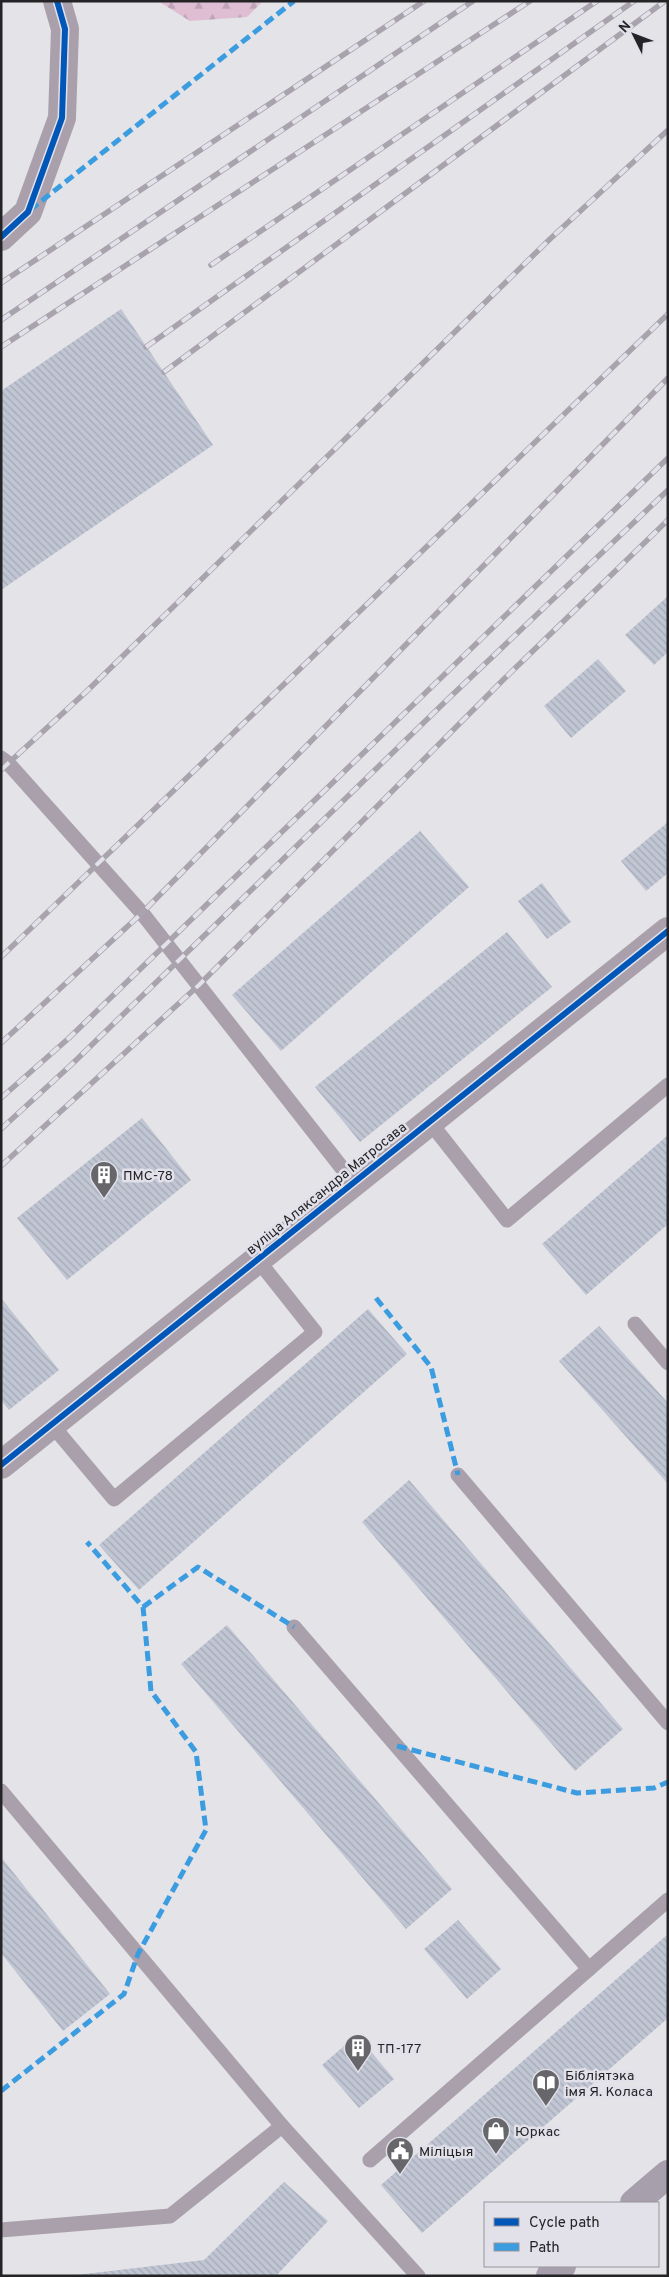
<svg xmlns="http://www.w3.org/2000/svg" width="669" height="2277" viewBox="0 0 669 2277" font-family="Overpass,sans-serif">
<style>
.forest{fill:url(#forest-firs)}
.building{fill:url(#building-back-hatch)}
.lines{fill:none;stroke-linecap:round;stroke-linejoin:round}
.lane{stroke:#a9a0ac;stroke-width:15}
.street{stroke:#a9a0ac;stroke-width:28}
.secondary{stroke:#a89fac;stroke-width:28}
.rail-casing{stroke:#a8a3ac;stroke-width:5.5}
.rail{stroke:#e2e1ea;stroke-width:4;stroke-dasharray:11;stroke-linecap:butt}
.quiet{stroke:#3c9ce0;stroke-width:5;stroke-dasharray:10 5;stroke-linecap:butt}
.cycleway-casing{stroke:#e2e1ea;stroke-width:9}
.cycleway{stroke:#0057b8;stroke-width:6}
.labels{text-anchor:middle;stroke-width:5;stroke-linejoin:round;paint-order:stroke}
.poi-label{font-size:14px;fill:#242427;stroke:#e2e1ea;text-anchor:start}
.street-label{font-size:14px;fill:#242427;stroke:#e2e1ea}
</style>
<defs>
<pattern id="forest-firs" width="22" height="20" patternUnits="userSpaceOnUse" patternTransform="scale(1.25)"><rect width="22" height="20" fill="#dfbed4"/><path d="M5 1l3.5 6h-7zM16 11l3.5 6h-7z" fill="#bfa3b6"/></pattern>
<pattern id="building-back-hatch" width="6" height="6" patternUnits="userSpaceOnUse" patternTransform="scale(1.25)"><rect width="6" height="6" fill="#c1c6d4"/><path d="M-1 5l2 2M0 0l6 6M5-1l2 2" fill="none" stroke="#a6aab6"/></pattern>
</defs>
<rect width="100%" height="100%" fill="#e3e3e8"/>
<polygon class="forest" points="158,1 263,1 247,17 190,21"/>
<g class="building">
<polygon points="121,309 213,445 1,590 1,391"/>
<polygon points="668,596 668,652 654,665 625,635"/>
<polygon points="598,659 626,691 571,738 544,706"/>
<polygon points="668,822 668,873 646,891 621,861"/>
<polygon points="420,831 469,887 281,1051 232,995"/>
<polygon points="542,883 571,922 547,939 518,901"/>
<polygon points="507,932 552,987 360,1142 315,1087"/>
<polygon points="142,1118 191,1180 67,1280 17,1218"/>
<polygon points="668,1135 668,1224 586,1295 542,1244"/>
<polygon points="1,1298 59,1370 9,1410 1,1400"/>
<polygon points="368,1309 407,1354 139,1590 99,1545"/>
<polygon points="599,1326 668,1403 668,1484 559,1361"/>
<polygon points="409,1480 623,1729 575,1771 362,1522"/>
<polygon points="227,1625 452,1889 406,1929 181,1664"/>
<polygon points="1,1857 110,1994 63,2031 1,1953"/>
<polygon points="458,1920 501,1969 467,1999 424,1949"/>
<polygon points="668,1934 668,2018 422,2233 381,2185"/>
<polygon points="357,2035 394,2079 359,2108 322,2065"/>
<polygon points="284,2182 328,2221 276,2276 68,2276 204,2260"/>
</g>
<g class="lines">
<g class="lane">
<polyline points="1,758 8,763 142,913 353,1182"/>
<polyline points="429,1121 507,1220 668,1085"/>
<polyline points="635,1324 668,1363"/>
<polyline points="52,1425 114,1499 315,1332 257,1259"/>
<polyline points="458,1475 668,1723"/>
<polyline points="294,1627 589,1969"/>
<polyline points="1,1791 282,2126 418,2276"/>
<polyline points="370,2160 668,1900"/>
<polyline points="1,2230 170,2216 282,2126"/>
</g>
<g class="street">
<polyline points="1,237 28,212 62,118 65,29 57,1"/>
<polyline points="1,1465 668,931"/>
</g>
<g class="secondary">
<polyline points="634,2203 668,2174"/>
<polyline points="550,2276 562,2266"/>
</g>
<defs>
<g id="rail">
<polyline points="211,265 597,1"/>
<polyline points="1,283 424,1"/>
<polyline points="1,320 473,1"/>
<polyline points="1,347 530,1"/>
<polyline points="146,347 634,1"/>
<polyline points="164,372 665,1"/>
<polyline points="1,770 87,691 550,239 668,130"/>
<polyline points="1,957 668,314"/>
<polyline points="1,1043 142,913 668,378"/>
<polyline points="1,1098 69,1038 668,458"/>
<polyline points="1,1129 71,1065 448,699 668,490"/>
<polyline points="1,1166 199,985 503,680 668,520"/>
</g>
</defs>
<use href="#rail" class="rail-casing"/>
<use href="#rail" class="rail"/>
<g class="quiet">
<polyline points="30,210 294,1"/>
<polyline points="376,1298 431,1367 458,1475"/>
<polyline points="143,1607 198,1567 294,1627"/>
<polyline points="397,1746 577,1793 654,1788 668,1782"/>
<polyline points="1,2091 124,1994 138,1954 206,1830 196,1752 151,1691 143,1607 87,1542"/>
</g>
<defs>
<g id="cycleway">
<polyline points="1,237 28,212 62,118 65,29 57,1"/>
<polyline points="1,1465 668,931"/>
</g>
</defs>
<use href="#cycleway" class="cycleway-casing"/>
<use href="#cycleway" class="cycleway"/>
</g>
<defs>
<symbol id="building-pin" viewBox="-11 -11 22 30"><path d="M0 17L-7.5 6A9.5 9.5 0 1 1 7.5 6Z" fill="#67676b" stroke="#e2e1ea"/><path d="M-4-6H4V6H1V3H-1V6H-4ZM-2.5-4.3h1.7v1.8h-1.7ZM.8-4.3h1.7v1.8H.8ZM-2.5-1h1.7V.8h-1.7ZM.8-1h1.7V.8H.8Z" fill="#fff"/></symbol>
<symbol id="library-pin" viewBox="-11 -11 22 30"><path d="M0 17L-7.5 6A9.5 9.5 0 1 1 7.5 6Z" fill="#67676b" stroke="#e2e1ea"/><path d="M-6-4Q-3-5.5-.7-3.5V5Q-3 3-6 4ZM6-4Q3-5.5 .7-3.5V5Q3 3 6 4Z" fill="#fff"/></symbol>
<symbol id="shop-pin" viewBox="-11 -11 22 30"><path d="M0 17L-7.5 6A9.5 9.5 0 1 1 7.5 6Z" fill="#67676b" stroke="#e2e1ea"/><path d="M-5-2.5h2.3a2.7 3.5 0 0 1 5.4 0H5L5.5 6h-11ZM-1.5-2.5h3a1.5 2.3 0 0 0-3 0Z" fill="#fff"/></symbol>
<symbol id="civic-pin" viewBox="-11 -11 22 30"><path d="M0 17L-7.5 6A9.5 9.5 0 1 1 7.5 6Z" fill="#67676b" stroke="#e2e1ea"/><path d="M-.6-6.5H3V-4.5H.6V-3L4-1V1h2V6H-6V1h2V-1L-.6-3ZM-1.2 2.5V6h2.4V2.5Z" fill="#fff"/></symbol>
</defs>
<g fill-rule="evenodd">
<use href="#building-pin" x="88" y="1159" width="32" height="43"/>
<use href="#building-pin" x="342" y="2032" width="32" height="43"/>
<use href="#library-pin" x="530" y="2067" width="32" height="43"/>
<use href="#shop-pin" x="480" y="2115" width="32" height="43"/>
<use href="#civic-pin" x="384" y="2135" width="32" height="43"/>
</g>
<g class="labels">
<g class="poi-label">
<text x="123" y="1180">ПМС-78</text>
<text x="377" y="2053">ТП-177</text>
<text x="565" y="2080">Бібліятэка<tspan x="565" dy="16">імя Я. Коласа</tspan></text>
<text x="515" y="2136">Юркас</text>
<text x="419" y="2156">Міліцыя</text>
</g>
<g class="street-label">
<text transform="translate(326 1188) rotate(-39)" y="5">вуліца Аляксандра Матросава</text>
</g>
</g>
<rect width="669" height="2277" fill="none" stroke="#242427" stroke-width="5"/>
<rect x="484" y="2202" width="175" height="65" fill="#e2e1ea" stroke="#96959c"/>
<rect x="494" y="2218" width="25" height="8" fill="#0057b8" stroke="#96959c"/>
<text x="529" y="2227" font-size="15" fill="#242427">Cycle path</text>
<rect x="494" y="2243" width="25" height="8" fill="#3c9ce0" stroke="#96959c"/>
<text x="529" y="2252" font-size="15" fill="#242427">Path</text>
<g transform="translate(634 35) rotate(312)" stroke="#e2e1ea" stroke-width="4" paint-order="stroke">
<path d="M0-4L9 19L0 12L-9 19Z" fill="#242427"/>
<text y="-8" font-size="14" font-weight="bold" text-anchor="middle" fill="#242427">N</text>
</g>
</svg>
